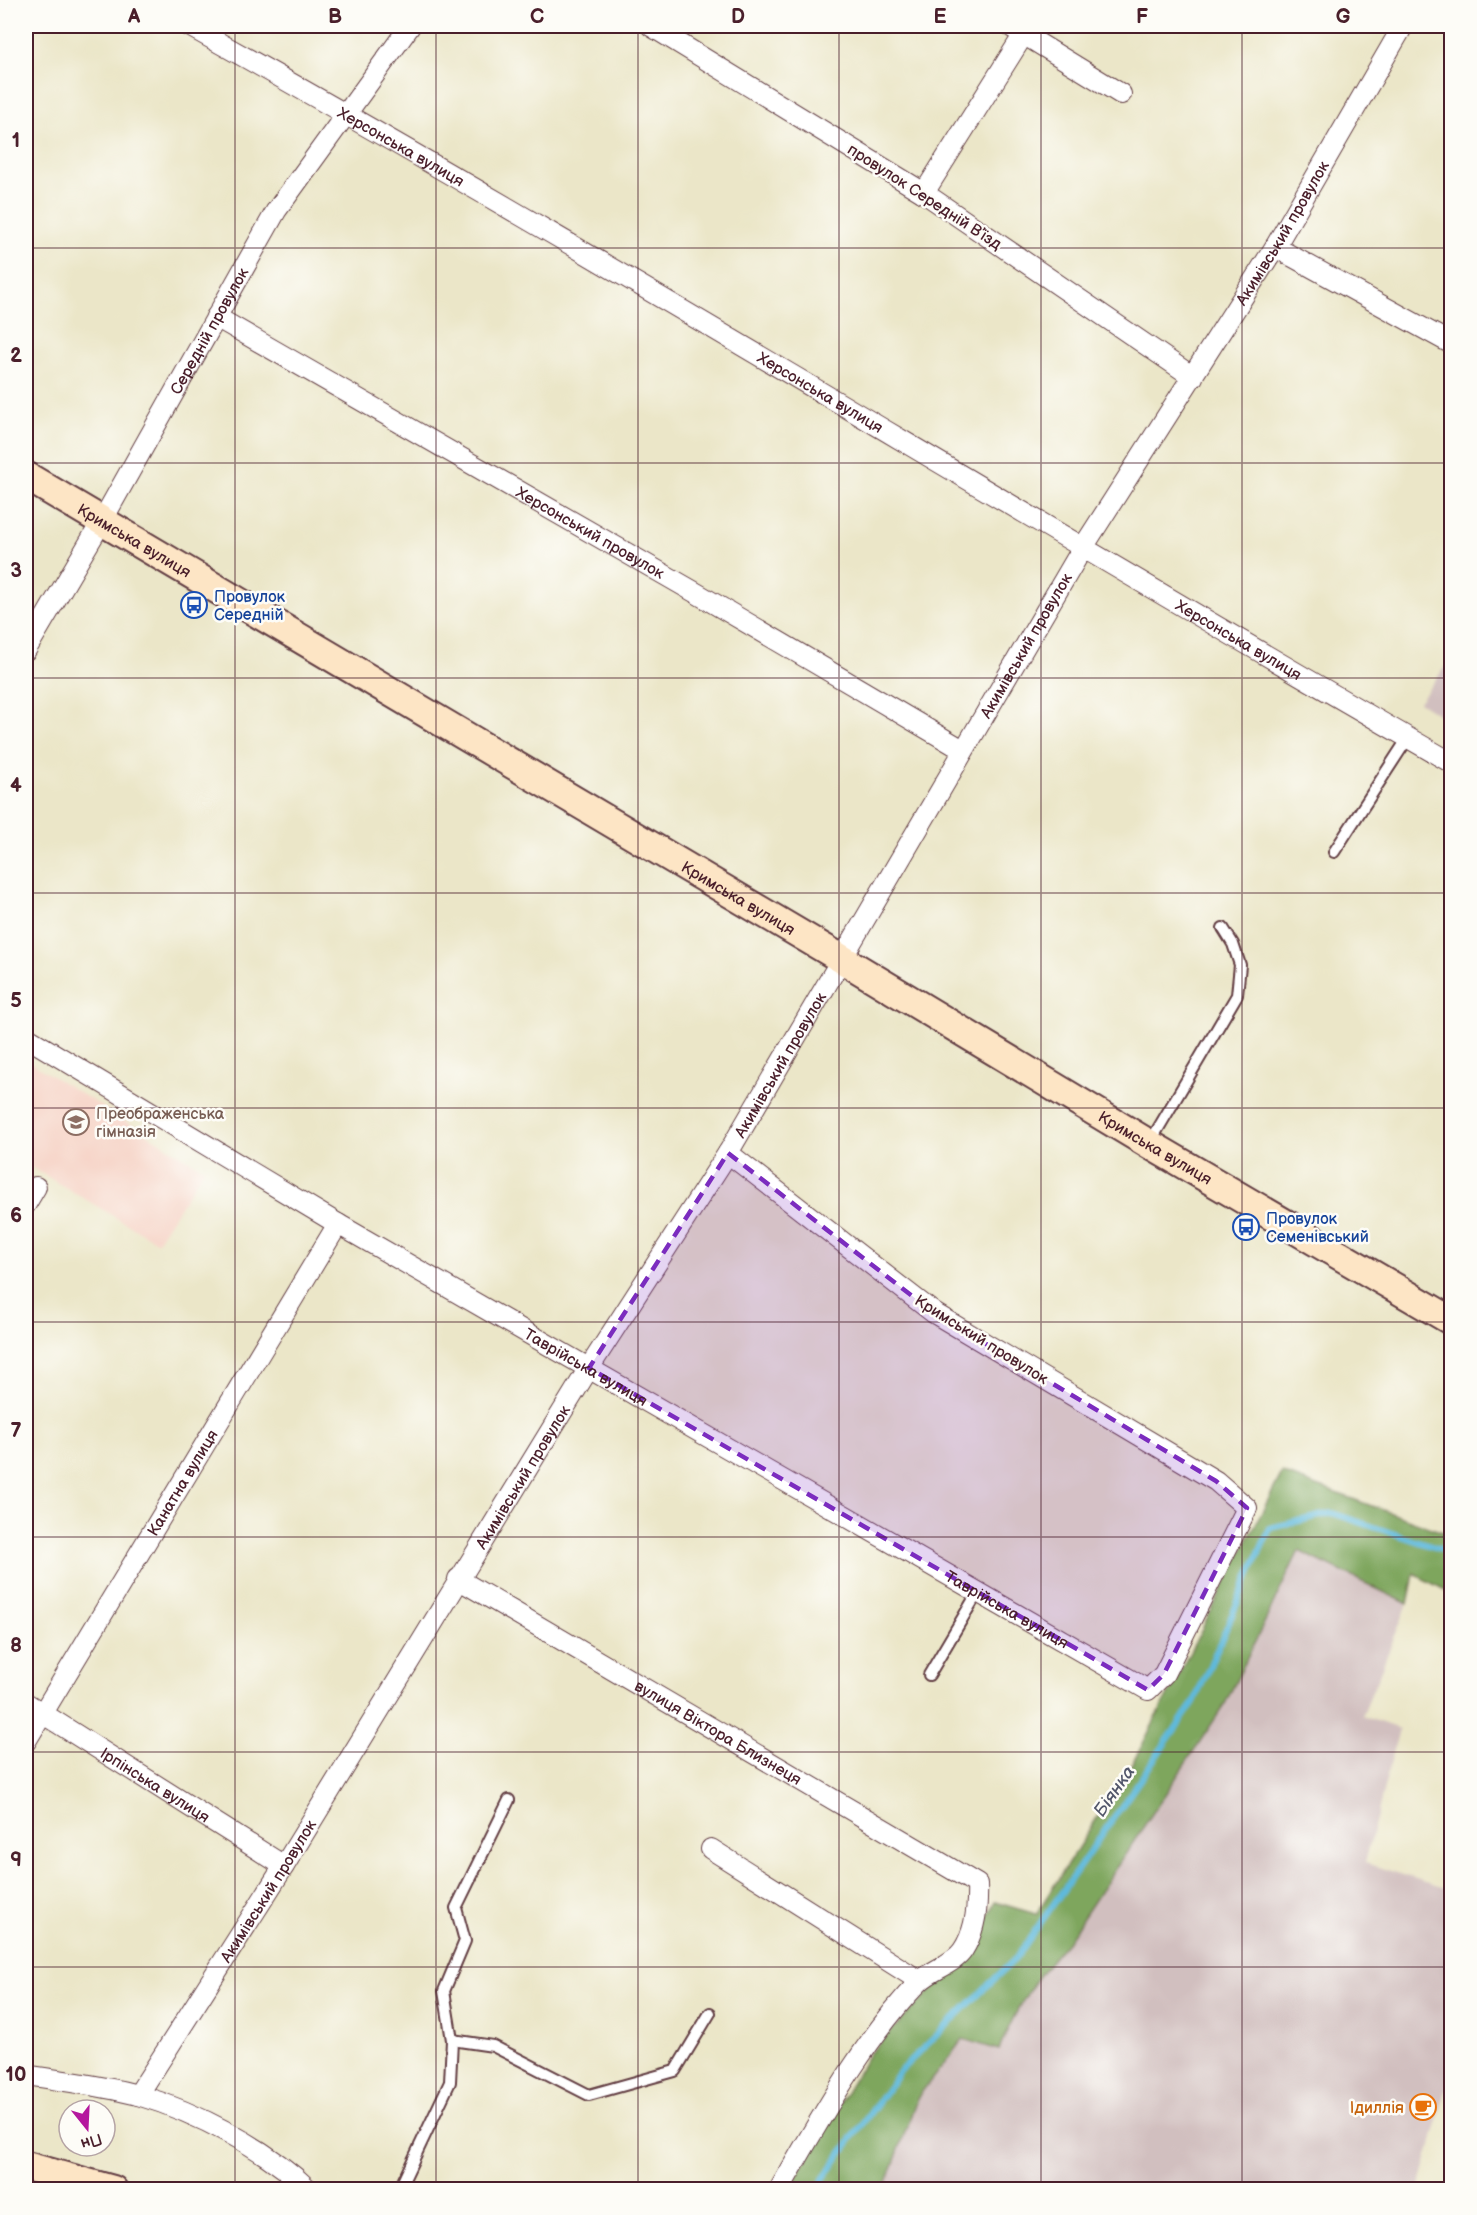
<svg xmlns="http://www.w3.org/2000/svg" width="1477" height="2215" viewBox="0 0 1477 2215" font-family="'Balsamiq Sans',sans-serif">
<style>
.built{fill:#f6d2c5}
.industrial{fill:#d1bfbf}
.forest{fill:#7ea65d;stroke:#646244;stroke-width:1.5}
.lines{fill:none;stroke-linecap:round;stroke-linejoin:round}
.stream{stroke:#5eb9dc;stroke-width:6}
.lane-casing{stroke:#623d43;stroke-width:14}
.street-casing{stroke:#623d43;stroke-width:22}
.secondary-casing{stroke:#623d43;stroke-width:32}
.lane{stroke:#fff;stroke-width:10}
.street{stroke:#fff;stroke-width:20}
.secondary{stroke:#fde5c5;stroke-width:28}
.marked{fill:#7b2cbf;fill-opacity:0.2;stroke:#7b2cbf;stroke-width:4.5;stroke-dasharray:12 8;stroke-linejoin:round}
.grid{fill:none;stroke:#4a1f2b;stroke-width:1.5;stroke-opacity:0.55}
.labels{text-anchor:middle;stroke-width:5;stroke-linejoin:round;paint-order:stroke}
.street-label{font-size:16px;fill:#4a1f2b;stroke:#fdfcf7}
.transit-label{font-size:16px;fill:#164399;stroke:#fdfcf7;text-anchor:start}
.education-label{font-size:16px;fill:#785e54;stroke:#fdfcf7;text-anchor:start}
.food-label{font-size:16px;fill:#c56008;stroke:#fdfcf7;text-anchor:end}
.water-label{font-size:18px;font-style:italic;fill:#515569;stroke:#fdfcf7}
.neatline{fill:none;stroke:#4a1f2b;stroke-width:2}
.grid-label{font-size:20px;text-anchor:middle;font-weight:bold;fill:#4a1f2b}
</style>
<rect width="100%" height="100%" fill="#fdfcf7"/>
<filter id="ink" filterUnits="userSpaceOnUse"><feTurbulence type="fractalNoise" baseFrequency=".0167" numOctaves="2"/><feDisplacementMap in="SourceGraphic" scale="12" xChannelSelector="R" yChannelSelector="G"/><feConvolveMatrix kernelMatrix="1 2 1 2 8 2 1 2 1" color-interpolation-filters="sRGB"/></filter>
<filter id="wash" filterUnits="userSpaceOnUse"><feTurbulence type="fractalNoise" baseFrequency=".008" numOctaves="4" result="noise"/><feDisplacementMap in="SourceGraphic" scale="24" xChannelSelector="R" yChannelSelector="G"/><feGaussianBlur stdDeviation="1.35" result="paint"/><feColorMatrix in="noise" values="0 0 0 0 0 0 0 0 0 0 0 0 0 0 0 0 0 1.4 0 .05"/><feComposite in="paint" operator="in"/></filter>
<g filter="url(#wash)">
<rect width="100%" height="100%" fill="#ebe6c8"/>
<polygon class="built" points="26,1060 204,1169 157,1242 31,1167 26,1175"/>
<g class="industrial">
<polygon points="1451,659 1451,722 1419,702"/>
<polygon points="1299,1551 1408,1604 1362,1716 1399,1729 1365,1863 1451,1890 1451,2072 1419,2189 885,2190 917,2098 963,2038 999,2050 1011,2020 1043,1968 1067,1942 1225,1704"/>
</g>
<path class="forest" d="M1282,1473L1451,1535V1593L1414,1574L1408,1604L1299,1551L1225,1704L1067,1942C1037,1974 1015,2009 999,2050L963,2039L917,2098L885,2189L788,2190L869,2054L971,1949L995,1902L1036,1914L1137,1755Z"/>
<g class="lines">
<polyline class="stream" points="820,2190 823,2179 901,2070 1016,1958 1194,1702 1270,1528 1332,1513 1452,1553"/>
</g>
</g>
<g filter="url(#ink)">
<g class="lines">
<defs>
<g id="lane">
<polyline points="1334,852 1408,738"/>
<polyline points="1149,1144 1237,995 1240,965 1233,944 1223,928"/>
<polyline points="929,1675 978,1592"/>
<polyline points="452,2040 493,2046 589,2095 675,2071 710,2013"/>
<polyline points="399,2190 450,2082 452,2040 444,1991 465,1941 456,1908 509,1800"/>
</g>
<g id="street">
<path id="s1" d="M189,26C615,263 1029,521 1452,763"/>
<polyline points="651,26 924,193 1193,377"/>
<polyline points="1010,26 1121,94"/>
<polyline points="924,193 1024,34"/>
<polyline points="1275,247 1452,344"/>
<path id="s2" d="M216,317L698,594L963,750"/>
<path id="s3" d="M26,650L102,521L276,211L410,26"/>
<path id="s4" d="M26,1037L338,1224L1148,1690L1164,1674L1247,1508L1216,1481L934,1313L728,1153"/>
<polyline points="26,1204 36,1187"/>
<path id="s5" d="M458,1579L977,1884C978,1907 976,1930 963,1950C954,1964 931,1970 919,1982C865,2037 818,2123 779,2190"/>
<path id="s6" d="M26,1703L284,1866"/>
<path id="s7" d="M26,1741L338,1224"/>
<polyline points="711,1849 920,1981"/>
<path d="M26,2075C62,2081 102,2085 138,2095C196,2112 266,2148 309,2190"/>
<path id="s8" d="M138,2095L284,1866L589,1368L728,1153L1082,549L1275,247L1403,26"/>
</g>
<g id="secondary">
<path id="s9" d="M26,476L842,959L1149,1144L1452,1321"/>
<polyline points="26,2166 113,2190"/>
</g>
</defs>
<use href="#lane" class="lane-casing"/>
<use href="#street" class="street-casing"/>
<use href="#secondary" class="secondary-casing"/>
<use href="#lane" class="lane"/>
<use href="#street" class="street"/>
<use href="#secondary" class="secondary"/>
</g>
</g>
<path class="marked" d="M728,1153L934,1313L1216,1481L1247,1508L1164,1674L1148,1690L589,1368Z"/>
<path class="grid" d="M235,26V2190M436,26V2190M638,26V2190M839,26V2190M1041,26V2190M1242,26V2190M26,248H1452M26,463H1452M26,678H1452M26,893H1452M26,1108H1452M26,1322H1452M26,1537H1452M26,1752H1452M26,1967H1452"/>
<defs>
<symbol id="bus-ring" viewBox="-11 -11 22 22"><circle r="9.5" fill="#fdfcf7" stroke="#1a4fb4" stroke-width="1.5"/><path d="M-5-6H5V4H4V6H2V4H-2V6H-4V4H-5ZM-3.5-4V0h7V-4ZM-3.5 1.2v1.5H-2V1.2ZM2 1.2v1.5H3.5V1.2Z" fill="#1a4fb4"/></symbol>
<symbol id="school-ring" viewBox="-11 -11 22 22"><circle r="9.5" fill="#fdfcf7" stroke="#8d6e63" stroke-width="1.5"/><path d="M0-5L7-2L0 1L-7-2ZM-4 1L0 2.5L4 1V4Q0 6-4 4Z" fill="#8d6e63"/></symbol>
<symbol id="cafe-ring" viewBox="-11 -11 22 22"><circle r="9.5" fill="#fdfcf7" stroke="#e8710a" stroke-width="1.5"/><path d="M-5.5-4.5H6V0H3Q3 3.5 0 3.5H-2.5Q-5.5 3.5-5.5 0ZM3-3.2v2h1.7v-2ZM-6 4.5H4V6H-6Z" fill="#e8710a"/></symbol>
</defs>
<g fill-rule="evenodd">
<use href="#bus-ring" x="179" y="590" width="30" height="30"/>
<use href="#school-ring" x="61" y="1107" width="30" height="30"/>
<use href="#bus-ring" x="1231" y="1212" width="30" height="30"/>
<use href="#cafe-ring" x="1408" y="2092" width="30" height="30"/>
</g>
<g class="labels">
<g class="street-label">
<text dy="6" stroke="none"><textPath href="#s1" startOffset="244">Херсонська вулиця</textPath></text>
<text transform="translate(925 196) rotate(33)" y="6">провулок Середній Вʼїзд</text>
<text dy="6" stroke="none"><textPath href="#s8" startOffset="2186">Акимівський провулок</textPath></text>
<text dy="6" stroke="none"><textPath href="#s3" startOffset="368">Середній провулок</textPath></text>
<text dy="6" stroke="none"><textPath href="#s1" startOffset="730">Херсонська вулиця</textPath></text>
<text dy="6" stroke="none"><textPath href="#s2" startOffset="432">Херсонський провулок</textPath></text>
<text dy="6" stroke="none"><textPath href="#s9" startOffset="126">Кримська вулиця</textPath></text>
<text dy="6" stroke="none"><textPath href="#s1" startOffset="1216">Херсонська вулиця</textPath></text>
<text dy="6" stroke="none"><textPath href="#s8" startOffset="1700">Акимівський провулок</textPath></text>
<text dy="6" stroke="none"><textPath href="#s9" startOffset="828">Кримська вулиця</textPath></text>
<text dy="6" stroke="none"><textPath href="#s8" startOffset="1214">Акимівський провулок</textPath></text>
<text dy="6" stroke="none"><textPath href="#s9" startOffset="1314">Кримська вулиця</textPath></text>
<text transform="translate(982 1339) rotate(32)" y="6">Кримський провулок</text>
<text dy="6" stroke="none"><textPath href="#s4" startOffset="650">Таврійська вулиця</textPath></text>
<text dy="6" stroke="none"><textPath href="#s8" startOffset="728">Акимівський провулок</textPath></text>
<text dy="6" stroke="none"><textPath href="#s7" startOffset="302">Канатна вулиця</textPath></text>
<text dy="6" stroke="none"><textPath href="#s4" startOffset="1136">Таврійська вулиця</textPath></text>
<text dy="6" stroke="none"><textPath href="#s5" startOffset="302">вулиця Віктора Близнеця</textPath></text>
<text dy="6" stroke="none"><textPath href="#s6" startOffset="153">Ірпінська вулиця</textPath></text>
<text dy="6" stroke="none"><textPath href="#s8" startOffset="242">Акимівський провулок</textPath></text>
</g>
<g class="transit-label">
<text x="214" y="602">Провулок<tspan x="214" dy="18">Середній</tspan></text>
<text x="1266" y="1224">Провулок<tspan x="1266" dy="18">Семенівський</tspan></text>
</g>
<g class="education-label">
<text x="96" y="1119">Преображенська<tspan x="96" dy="18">гімназія</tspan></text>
</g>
<g class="food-label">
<text x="1404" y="2113">Ідиллія</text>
</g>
<g class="water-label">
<text transform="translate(1114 1791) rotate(-55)" y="6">Біянка</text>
</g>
</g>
<rect width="1477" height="2215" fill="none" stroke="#fdfcf7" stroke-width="66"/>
<g transform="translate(87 2128) rotate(162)"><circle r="28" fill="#fdfcf7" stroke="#b5a4a5" stroke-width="1.5"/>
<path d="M0-4.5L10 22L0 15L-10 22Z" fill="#b5179e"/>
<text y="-9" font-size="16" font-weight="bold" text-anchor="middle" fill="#4a1f2b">Пн</text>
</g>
<rect x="33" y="33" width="1411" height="2149" class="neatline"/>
<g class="grid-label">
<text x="134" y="23">A</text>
<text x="335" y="23">B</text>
<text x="537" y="23">C</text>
<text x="738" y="23">D</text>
<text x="940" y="23">E</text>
<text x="1142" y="23">F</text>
<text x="1343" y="23">G</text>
<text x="16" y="147">1</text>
<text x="16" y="362">2</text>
<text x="16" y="577">3</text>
<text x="16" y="792">4</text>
<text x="16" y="1007">5</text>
<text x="16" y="1222">6</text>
<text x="16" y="1437">7</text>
<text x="16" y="1652">8</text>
<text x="16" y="1866">9</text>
<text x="16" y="2081">10</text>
</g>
</svg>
